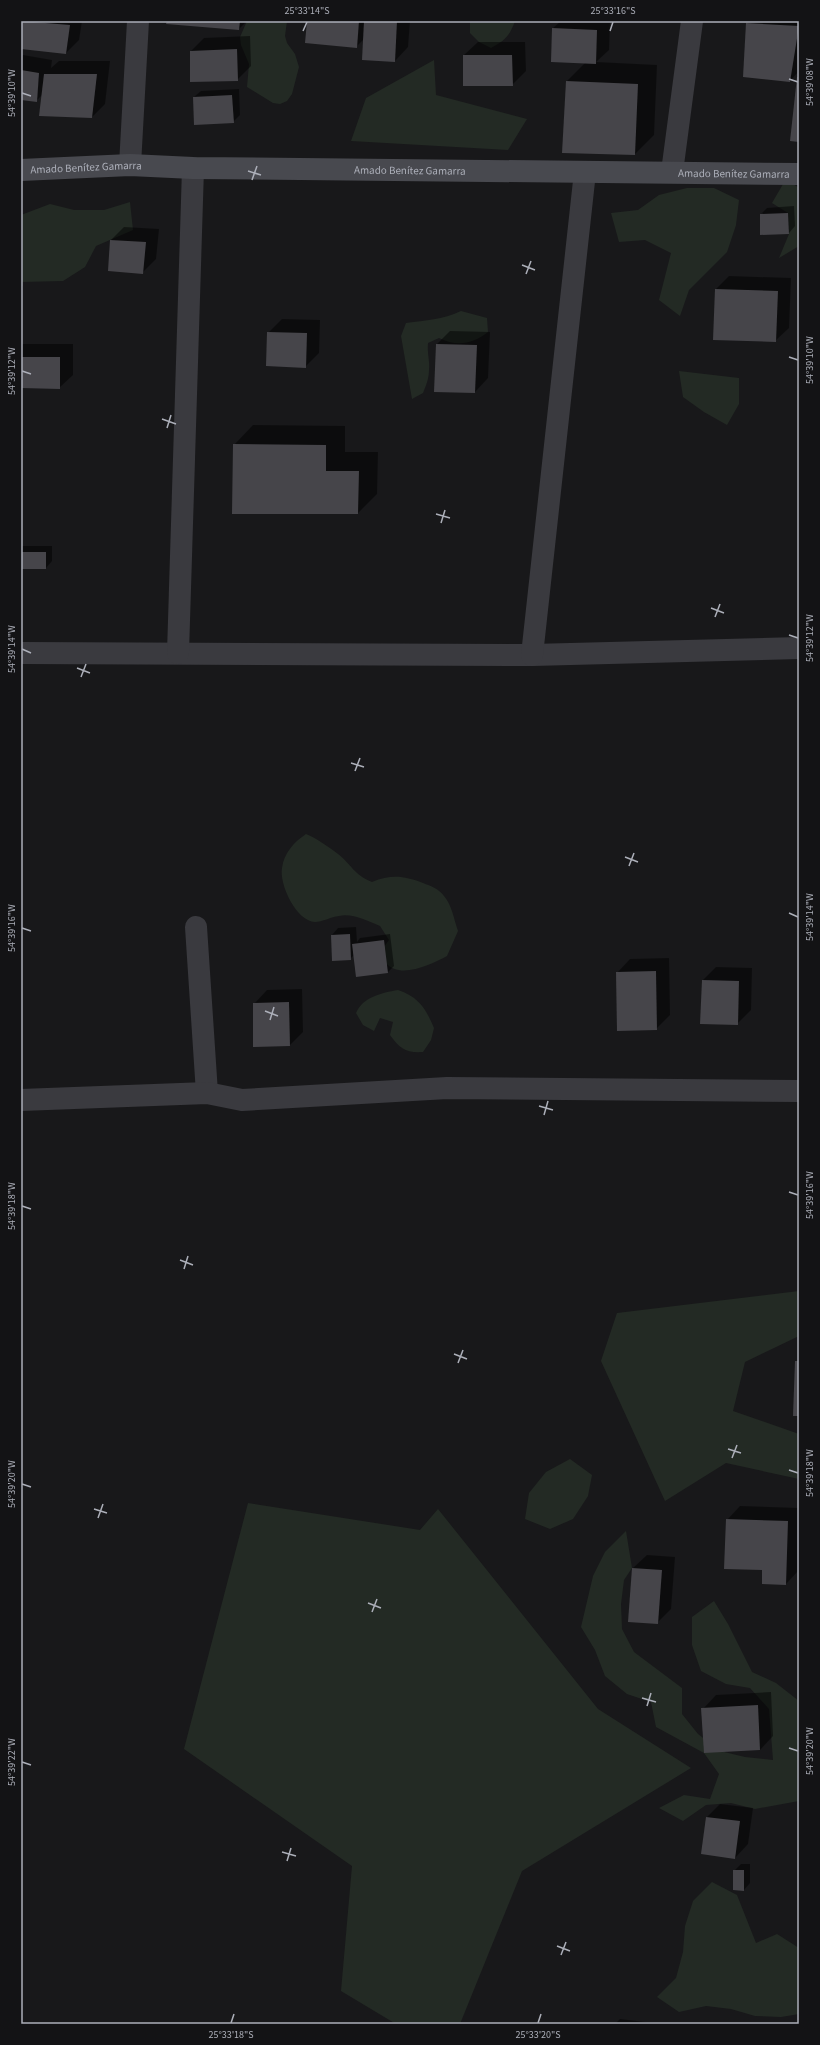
<svg xmlns="http://www.w3.org/2000/svg" width="820" height="2045" viewBox="0 0 820 2045" font-family="'Source Sans 3',sans-serif">
<style>
.green{fill:#232a24}
.shadow{fill:#0007}
.building{fill:#46454a}
.lines{fill:none;stroke-linecap:round;stroke-linejoin:round}
.street{stroke:#3a3a3f;stroke-width:22}
.secondary{stroke:#48494f;stroke-width:22}
.ticks{fill:none;stroke:#acafb9;stroke-width:1.5}
.labels{text-anchor:middle;stroke-width:3;stroke-linejoin:round;paint-order:stroke}
.street-label{font-size:11px;fill:#acafb9;stroke:#131315}
.neatline{fill:none;stroke:#acafb9;stroke-width:1.5}
.ticks-label{font-size:10px;text-anchor:middle;fill:#acafb9}
</style>
<rect width="100%" height="100%" fill="#18181a"/>
<g class="green">
<polygon points="247,21 287,21 285,36 287,43 295,54 299,67 292,94 287,101 280,104 273,103 247,87 249,64 241,45 240,37"/>
<path d="M470,21H515C510,35 505,41 491,48L479,42L470,33Z"/>
<polygon points="434,60 436,95 527,119 508,150 351,141 366,98"/>
<polygon points="786,179 799,188 799,246 779,258 789,234 788,213 772,203"/>
<polygon points="687,188 714,188 739,200 736,225 727,252 689,290 680,316 659,300 671,253 645,240 619,242 611,213 638,210 659,195"/>
<polygon points="130,202 133,230 96,246 85,267 63,281 21,282 21,215 50,204 74,210 104,210"/>
<path d="M461,311L487,318L488,332C473,344 457,347 439,338L428,343C427,354 430,361 429,370C429,378 426,386 423,393L412,399L401,336L406,323C426,320 442,320 461,311Z"/>
<polygon points="679,371 739,378 739,404 727,425 704,412 683,397"/>
<path d="M306,834C316,838 329,847 338,854C352,865 353,874 372,882C392,874 404,876 423,883C431,886 439,889 444,896C452,905 454,920 458,931L447,956C432,964 400,980 386,963C384,960 382,955 381,951L389,940L380,926C368,921 352,913 339,916C331,917 322,922 315,922C296,921 279,884 282,868C284,853 294,842 306,834Z"/>
<path d="M398,990C419,997 426,1009 434,1028L431,1040L423,1052C406,1053 400,1049 390,1035L393,1022L380,1018L374,1031L363,1025L356,1013C363,997 381,993 398,990Z"/>
<polygon points="799,1291 799,1336 745,1362 733,1411 799,1434 799,1479 726,1463 665,1501 601,1361 617,1313"/>
<polygon points="570,1459 592,1475 588,1496 573,1519 550,1529 525,1519 529,1493 546,1472"/>
<polygon points="248,1503 420,1530 438,1509 598,1709 691,1768 522,1871 460,2024 396,2024 341,1991 352,1866 184,1749"/>
<polygon points="626,1531 632,1568 624,1580 621,1604 622,1629 634,1652 682,1688 682,1714 698,1734 720,1751 745,1757 773,1760 769,1709 750,1688 726,1684 701,1671 692,1645 692,1617 714,1601 728,1624 752,1672 776,1683 799,1701 799,1801 755,1809 731,1803 706,1805 683,1821 659,1808 684,1795 710,1799 719,1774 704,1753 656,1727 651,1702 627,1694 605,1676 595,1650 581,1627 593,1576 605,1552"/>
<polygon points="712,1882 737,1895 756,1943 777,1934 799,1948 799,2014 781,2017 755,2016 731,2009 706,2006 679,2012 657,1997 676,1978 683,1952 685,1926 693,1901"/>
</g>
<g class="shadow">
<polygon points="21,21 82,21 79,40 66,53 21,48"/>
<polygon points="168,21 247,21 239,29"/>
<polygon points="308,21 410,21 408,47 395,61 364,39 356,47"/>
<polygon points="561,21 610,21 609,50 596,62 657,65 654,135 635,154 567,81 585,63 553,28"/>
<polygon points="750,21 799,21 799,71 790,81 747,23"/>
<polygon points="250,36 251,66 237,80 191,51 204,38"/>
<polygon points="478,42 525,42 526,71 512,85 464,55"/>
<polygon points="23,55 52,60 51,68 59,61 110,61 105,104 92,117 42,95 36,101 21,99 21,57"/>
<polygon points="239,89 240,115 233,122 194,97 201,91"/>
<polygon points="794,206 795,226 789,233 761,214 767,208"/>
<polygon points="124,227 159,229 156,259 143,272 111,240"/>
<polygon points="729,276 791,278 789,328 775,341 714,339 716,289"/>
<polygon points="21,286 23,286 21,305"/>
<polygon points="282,319 320,320 319,353 305,367 268,333"/>
<polygon points="450,331 490,332 488,378 475,392 437,344"/>
<polygon points="21,344 73,344 73,375 59,388 21,387"/>
<polygon points="253,425 345,426 345,452 378,452 377,494 358,513 233,513 234,445"/>
<polygon points="21,546 52,546 52,561 46,568 21,568"/>
<polygon points="356,927 357,942 360,938 390,934 394,966 388,972 354,955 350,959 332,960 332,935 338,928"/>
<polygon points="669,958 670,1015 656,1029 617,973 630,959"/>
<polygon points="716,967 752,968 751,1010 737,1024 703,980"/>
<polygon points="302,989 303,1032 290,1045 254,1004 267,990"/>
<polygon points="740,1506 799,1508 799,1570 786,1584 763,1569 727,1520"/>
<polygon points="647,1555 675,1557 671,1609 657,1623 633,1568"/>
<polygon points="771,1692 773,1736 760,1750 703,1709 716,1695"/>
<polygon points="720,1804 753,1808 748,1844 735,1858 707,1817"/>
<polygon points="741,1864 750,1864 750,1883 744,1890 734,1871"/>
<polygon points="620,2019 661,2024 615,2024"/>
</g>
<g class="building">
<polygon points="21,21 70,25 66,54 21,49"/>
<polygon points="167,21 240,21 239,30 166,24"/>
<polygon points="307,21 359,21 357,48 305,43"/>
<polygon points="364,21 397,21 395,62 362,60"/>
<polygon points="746,23 799,26 790,82 743,77"/>
<polygon points="552,28 597,30 596,64 551,62"/>
<polygon points="237,49 238,81 190,82 190,51"/>
<polygon points="463,55 512,55 513,86 463,86"/>
<polygon points="21,70 39,73 37,102 21,100"/>
<polygon points="44,74 97,74 92,118 39,116"/>
<polygon points="797,77 799,77 799,142 790,141"/>
<polygon points="566,81 638,84 635,155 562,153"/>
<polygon points="232,95 234,123 194,125 193,97"/>
<polygon points="788,213 789,234 760,235 760,214"/>
<polygon points="110,240 146,242 143,274 108,271"/>
<polygon points="715,289 778,291 776,342 713,340"/>
<polygon points="267,332 307,333 306,368 266,366"/>
<polygon points="436,344 477,345 475,393 434,392"/>
<polygon points="21,357 60,357 60,389 21,388"/>
<polygon points="233,444 326,445 326,471 359,471 358,514 232,514"/>
<rect x="21" y="552" width="25" height="17"/>
<polygon points="350,934 351,960 332,961 331,935"/>
<polygon points="384,940 388,973 356,977 352,944"/>
<polygon points="656,971 657,1030 617,1031 616,972"/>
<polygon points="702,980 739,981 738,1025 700,1024"/>
<polygon points="289,1002 290,1046 253,1047 253,1003"/>
<polygon points="795,1361 799,1361 799,1416 793,1416"/>
<polygon points="726,1519 788,1521 786,1585 762,1584 762,1570 724,1569"/>
<polygon points="632,1568 662,1570 658,1624 628,1622"/>
<polygon points="758,1705 760,1750 704,1753 701,1708"/>
<polygon points="706,1817 740,1821 735,1859 701,1854"/>
<polygon points="733,1870 744,1870 744,1891 733,1890"/>
</g>
<g class="lines">
<g class="street">
<polyline points="130,165 138,21"/>
<polyline points="672,172 692,21"/>
<polyline points="21,653 532,655 799,648"/>
<polyline points="178,653 193,168"/>
<polyline points="532,655 585,172"/>
<polyline points="196,927 207,1093"/>
<polyline points="21,1100 207,1093 242,1100 447,1088 799,1091"/>
</g>
<path class="secondary" id="s1" d="M21,170L130,165L193,168L799,174"/>
</g>
<path class="ticks" d="M303,31L307,22M610,31L613,22M789,79L798,82M22,93L31,96M248,171L261,175M252,180L257,166M522,265L535,270M526,274L531,261M789,357L798,360M22,371L31,374M162,419L176,424M167,428L171,415M436,514L450,518M441,523L445,510M711,608L724,613M715,617L720,604M789,635L798,638M22,649L31,653M77,668L90,673M81,677L86,664M351,763L364,767M355,771L360,758M625,857L638,862M629,866L634,853M789,913L798,917M22,928L31,931M265,1011L278,1016M270,1020L274,1007M539,1106L553,1110M544,1115L548,1101M789,1192L798,1195M22,1206L31,1209M180,1260L193,1265M184,1269L188,1256M454,1354L467,1359M458,1363L463,1350M728,1449L741,1453M732,1458L737,1445M789,1470L798,1473M22,1484L31,1487M94,1509L107,1513M98,1518L103,1504M368,1603L381,1608M372,1612L377,1599M642,1698L656,1702M647,1706L651,1693M789,1748L798,1751M22,1762L31,1765M282,1852L296,1856M287,1861L291,1848M557,1946L570,1951M561,1955L566,1942M231,2023L234,2014M538,2023L541,2014"/>
<g class="labels">
<g class="street-label">
<text dy="4" stroke="none"><textPath href="#s1" startOffset="65">Amado Benítez Gamarra</textPath></text>
<text dy="4" stroke="none"><textPath href="#s1" startOffset="389">Amado Benítez Gamarra</textPath></text>
<text dy="4" stroke="none"><textPath href="#s1" startOffset="713">Amado Benítez Gamarra</textPath></text>
</g>
</g>
<rect width="820" height="2045" fill="none" stroke="#131315" stroke-width="44"/>
<rect x="22" y="22" width="776" height="2001" class="neatline"/>
<g class="ticks-label">
<text x="307" y="14">25°33'14"S</text>
<text x="613" y="14">25°33'16"S</text>
<text transform="translate(809 82) rotate(-90)" y="4">54°39'08"W</text>
<text transform="translate(11 93) rotate(-90)" y="4">54°39'10"W</text>
<text transform="translate(809 360) rotate(-90)" y="4">54°39'10"W</text>
<text transform="translate(11 371) rotate(-90)" y="4">54°39'12"W</text>
<text transform="translate(809 638) rotate(-90)" y="4">54°39'12"W</text>
<text transform="translate(11 649) rotate(-90)" y="4">54°39'14"W</text>
<text transform="translate(809 917) rotate(-90)" y="4">54°39'14"W</text>
<text transform="translate(11 928) rotate(-90)" y="4">54°39'16"W</text>
<text transform="translate(809 1195) rotate(-90)" y="4">54°39'16"W</text>
<text transform="translate(11 1206) rotate(-90)" y="4">54°39'18"W</text>
<text transform="translate(809 1473) rotate(-90)" y="4">54°39'18"W</text>
<text transform="translate(11 1484) rotate(-90)" y="4">54°39'20"W</text>
<text transform="translate(809 1751) rotate(-90)" y="4">54°39'20"W</text>
<text transform="translate(11 1762) rotate(-90)" y="4">54°39'22"W</text>
<text x="231" y="2038">25°33'18"S</text>
<text x="538" y="2038">25°33'20"S</text>
</g>
</svg>
